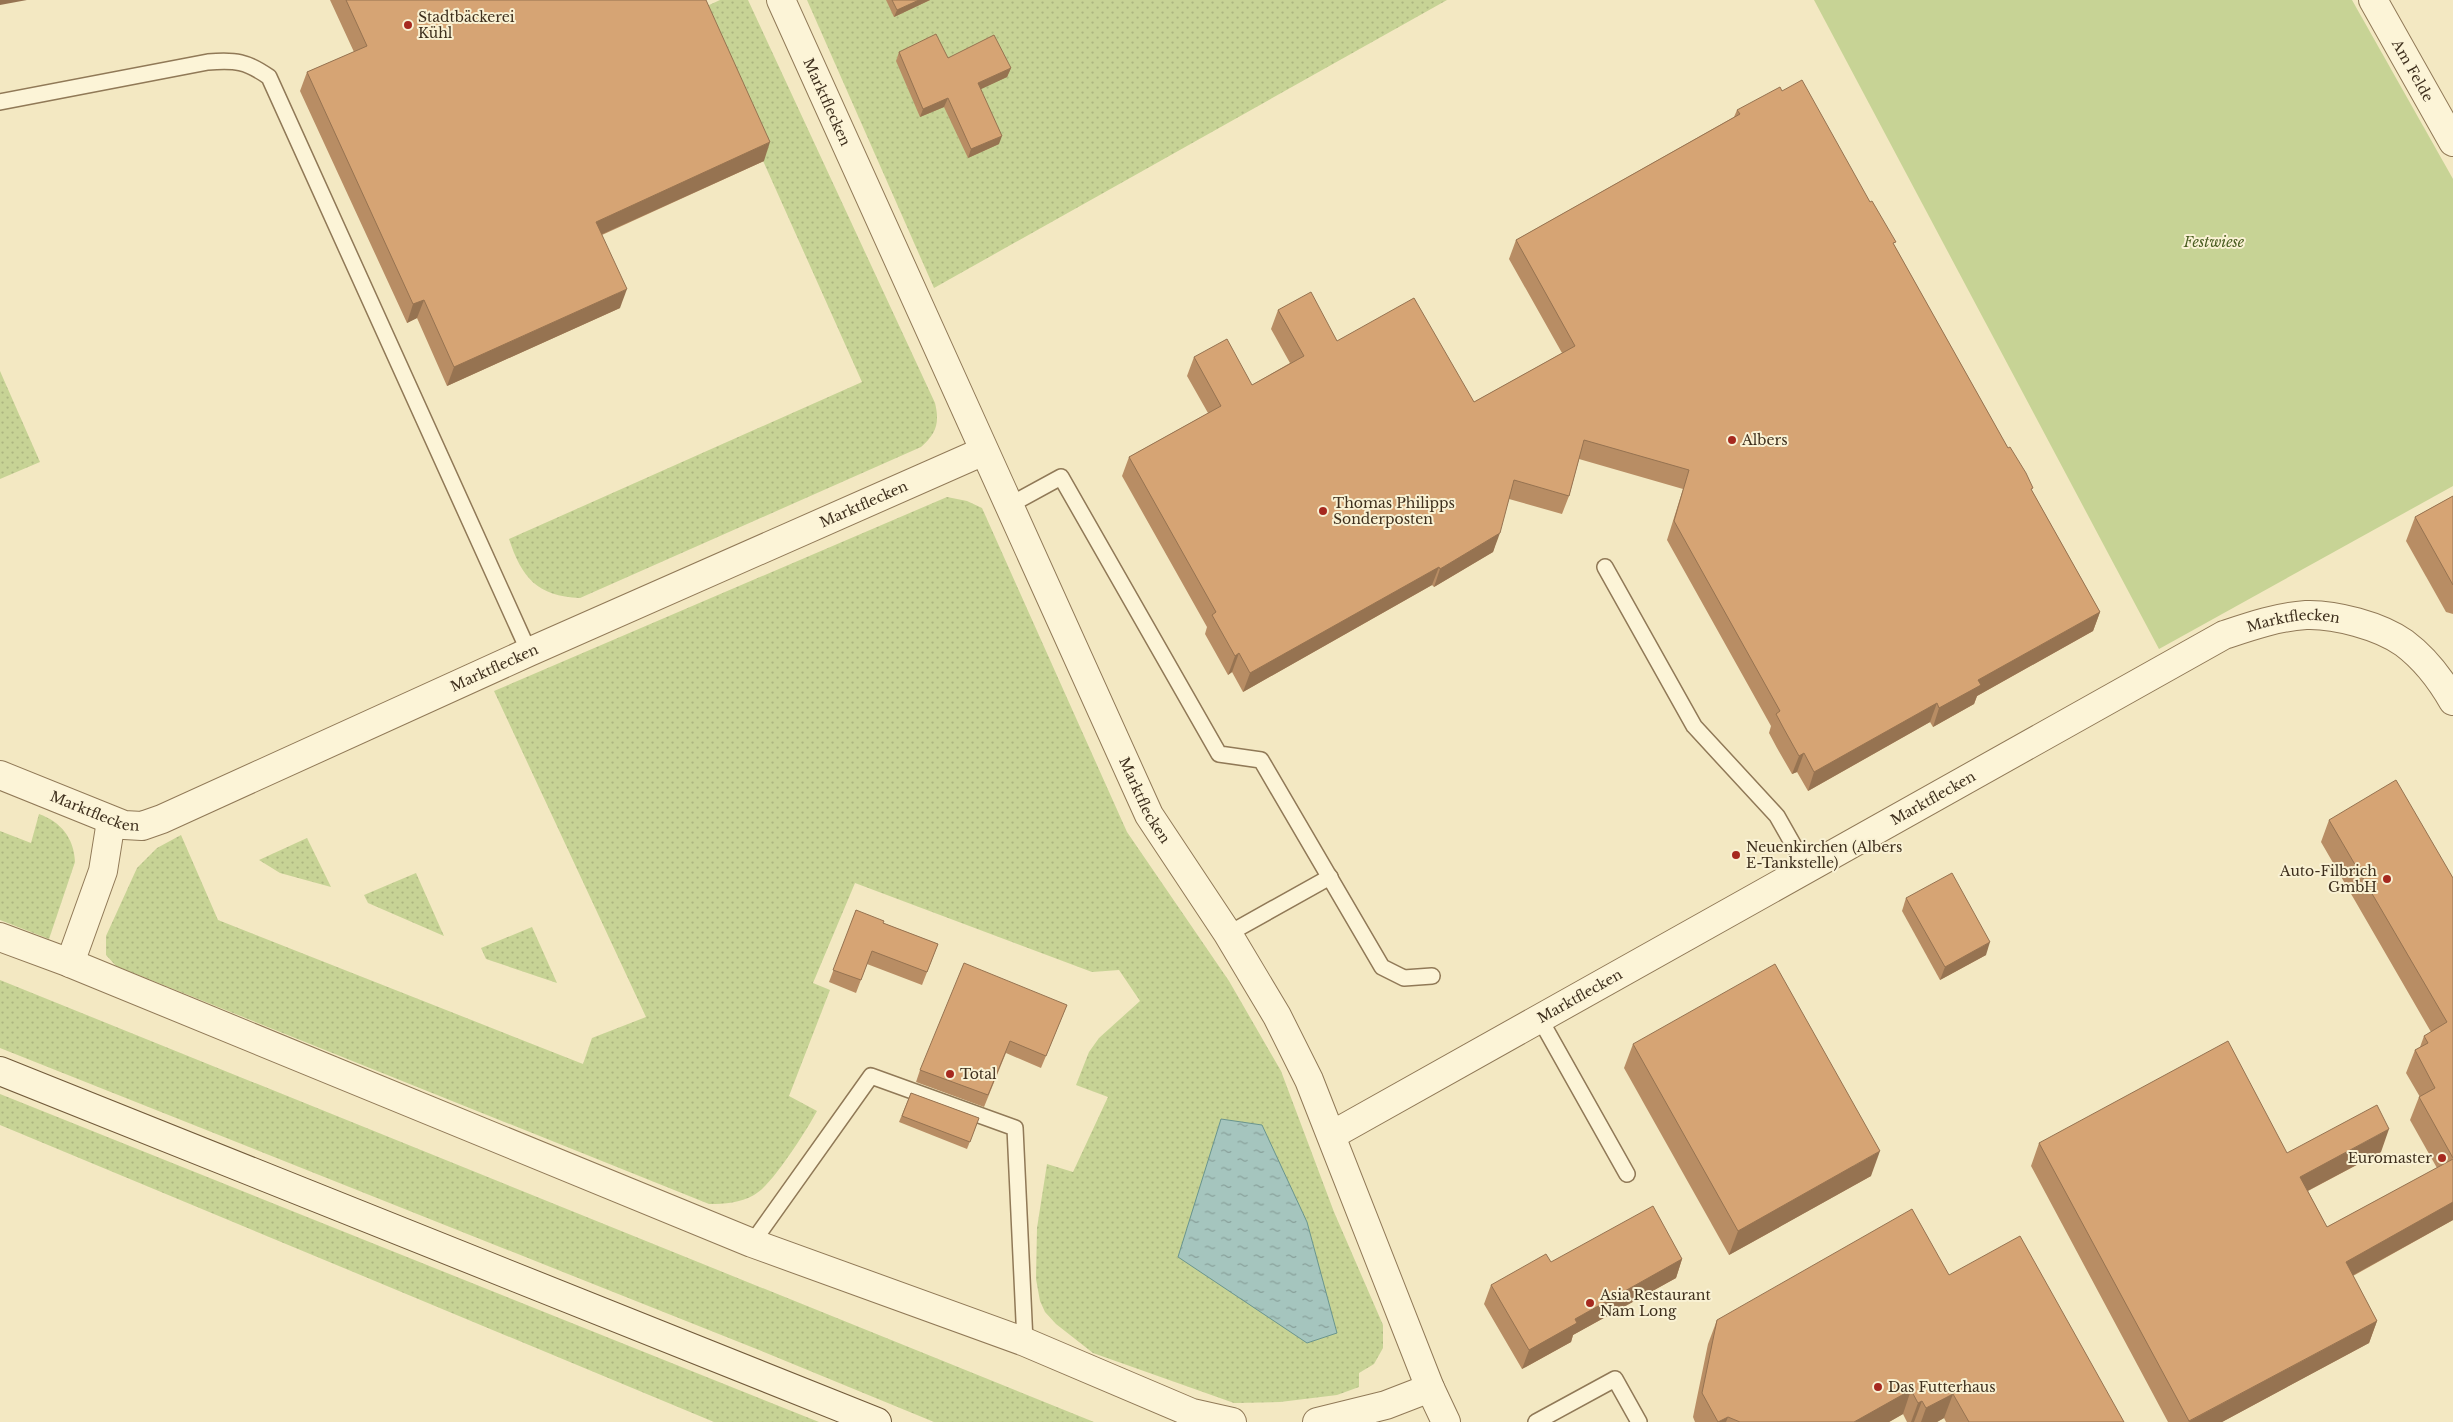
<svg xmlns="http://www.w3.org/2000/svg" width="2453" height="1422" viewBox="0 0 2453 1422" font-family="'Libre Baskerville',serif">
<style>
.grass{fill:url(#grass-dots)}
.park{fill:#c7d395}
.water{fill:url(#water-ripples);stroke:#6a958e}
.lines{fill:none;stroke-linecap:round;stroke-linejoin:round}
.lane-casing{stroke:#907957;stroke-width:18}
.street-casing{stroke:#907957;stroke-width:30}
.secondary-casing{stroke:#715a3a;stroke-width:30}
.lane{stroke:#fcf4d7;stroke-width:15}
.street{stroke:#fcf4d7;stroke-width:28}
.secondary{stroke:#fcf4d7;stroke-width:28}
.wall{fill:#b88d64}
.shaded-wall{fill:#967351}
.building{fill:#d6a474;stroke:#967351}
.poi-dot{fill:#a6291f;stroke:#f9f1d3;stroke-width:2}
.labels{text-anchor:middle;stroke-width:4;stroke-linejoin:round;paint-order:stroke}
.poi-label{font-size:14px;fill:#3e2f1d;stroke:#f9f1d3;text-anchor:start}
.street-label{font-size:14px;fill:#3e2f1d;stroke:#f9f1d3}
.park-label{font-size:14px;font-style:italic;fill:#495d21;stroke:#f9f1d3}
</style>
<defs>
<pattern id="grass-dots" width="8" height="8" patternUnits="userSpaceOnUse" patternTransform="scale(1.25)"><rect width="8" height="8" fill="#c7d395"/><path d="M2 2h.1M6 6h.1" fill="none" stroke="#acb580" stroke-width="1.8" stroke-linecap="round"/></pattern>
<pattern id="water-ripples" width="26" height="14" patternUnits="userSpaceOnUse" patternTransform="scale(1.25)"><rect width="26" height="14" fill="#a5c5be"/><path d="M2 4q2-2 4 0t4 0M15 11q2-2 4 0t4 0" fill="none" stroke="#88a09a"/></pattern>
</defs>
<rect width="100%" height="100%" fill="#f3e8c2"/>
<g class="grass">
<path d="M720,0H748L935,403C940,423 936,434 921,447L580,598C537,596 522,578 509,539L862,382L696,11Z"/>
<polygon points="807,0 1447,0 934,288"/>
<polygon points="0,371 40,462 0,479"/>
<path d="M947,497L967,501L982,508L1127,832L1229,981L1281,1071L1334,1212L1383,1325V1348L1374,1364L1359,1373V1387L1337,1395L1280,1402L1234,1403L1093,1353L1056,1324L1045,1312L1040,1301L1036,1279L1037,1228L1047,1164L1073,1172L1108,1097L1076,1085L1089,1052L1099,1038L1140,1001L1119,970L1092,972L855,883L813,983L830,990L789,1096L817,1111C808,1128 771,1187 754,1195C740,1203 725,1204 709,1204L116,966L106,955V936L137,868L157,848L181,835L218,920L583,1064L592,1038L646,1017L494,691Z"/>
<path d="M39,814C61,822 74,838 75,862L49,939L0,920V831L31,843Z"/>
<polygon points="307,838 331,887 280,873 259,860"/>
<polygon points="416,873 444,936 368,903 364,895"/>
<polygon points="532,927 557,983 486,959 481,948"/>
<polygon points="0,980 1094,1422 934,1422 754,1348 0,1048"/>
<polygon points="0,1094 819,1422 714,1422 0,1125"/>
</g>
<polygon class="park" points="1814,0 2352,0 2453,179 2453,486 2159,649"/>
<polygon class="water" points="1221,1119 1262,1125 1307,1222 1337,1333 1307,1343 1178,1257"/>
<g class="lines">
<defs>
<g id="lane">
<path d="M0,102L208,62C236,60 246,61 269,77L529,652"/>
<polyline points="1008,506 1061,477 1219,754 1261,760 1382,967 1404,978 1432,976"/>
<polyline points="1605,567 1694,726 1777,816 1807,869"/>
<polyline points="1228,934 1330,877"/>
<polyline points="1540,1019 1627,1174"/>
<polyline points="752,1243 871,1076 1015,1128 1025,1342"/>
<polyline points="1536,1422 1615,1379 1639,1422"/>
</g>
<g id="street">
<path id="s1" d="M781,0L1149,815L1228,934L1277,1016L1309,1080L1430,1388L1446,1422"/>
<path id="s2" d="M2373,0L2453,142"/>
<path id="s3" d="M0,775L124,825L142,826L162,819L529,652L984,451"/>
<polyline points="0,937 70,963 752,1243 1025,1342 1192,1413 1232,1422"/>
<polyline points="70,963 103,871 111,821"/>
<path id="s4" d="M1332,1135L2224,635C2251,626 2277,617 2306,615C2335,614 2380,626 2404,643C2424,658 2441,680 2453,701"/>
<polyline points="1317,1422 1386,1405 1430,1388"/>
</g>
<polyline id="secondary" points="0,1071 877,1422"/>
</defs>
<use href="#lane" class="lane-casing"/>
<use href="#street" class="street-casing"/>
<use href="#secondary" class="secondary-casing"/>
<use href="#lane" class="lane"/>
<use href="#street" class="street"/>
<use href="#secondary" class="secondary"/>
</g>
<g class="wall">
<polygon points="330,0 706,0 764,161 602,235 620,308 447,386 417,318 407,323 300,91 307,72 354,52"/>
<polygon points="886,0 930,0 894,17"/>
<polygon points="899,52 1011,68 1007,77 980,89 999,144 968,158 944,107 920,117 896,61"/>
<polygon points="1737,110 1894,245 2100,612 2093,631 1977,696 1974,704 1933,727 1930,722 1808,791 1797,772 1792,774 1777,748 1769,733 1771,726 1667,540 1683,489 1579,459 1569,496 1562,514 1509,499 1493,552 1434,587 1432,585 1243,692 1232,672 1228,675 1205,634 1207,627 1122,476 1129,457 1208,413 1187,376 1194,357 1252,385 1290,363 1271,329 1278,310 1337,341 1474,402 1562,353 1509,259 1516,240 1734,117"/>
<polygon points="2453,496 2453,614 2446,612 2406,541 2415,517"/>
<polygon points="2329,820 2453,878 2453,1220 2353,1276 2377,1321 2369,1343 2222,1422 2168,1422 2031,1166 2039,1143 2287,1153 2381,1152 2308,1191 2327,1227 2437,1168 2410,1120 2419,1097 2420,1097 2406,1073 2415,1050 2420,1047 2424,1036 2431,1032 2321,842"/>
<polygon points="1906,898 1986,955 1940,980 1902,911"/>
<polygon points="856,910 883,923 938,944 922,985 867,964 856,993 829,982"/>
<polygon points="1067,1005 1041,1068 1006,1053 984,1107 916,1082 920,1070"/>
<polygon points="1633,1044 1871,1176 1729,1255 1624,1068"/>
<polygon points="911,1093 979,1118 967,1149 899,1122"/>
<polygon points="1682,1259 1676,1278 1573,1335 1571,1342 1522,1369 1484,1304 1491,1285 1551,1262"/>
<polygon points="1949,1275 2124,1422 1946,1422 1944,1418 1937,1422 1907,1422 1903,1414 1889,1422 1695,1422 1693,1417 1708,1344 1717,1320"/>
</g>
<g class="shaded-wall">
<polygon points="0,0 27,0 0,5"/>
<polygon points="919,0 930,0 894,17 897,10"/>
<polygon points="1011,68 1007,77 975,92 978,83"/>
<polygon points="948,98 944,107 920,117 923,109"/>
<polygon points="1002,136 999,144 968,158 971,149"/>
<polygon points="770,142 764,161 589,240 596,222"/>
<polygon points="627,289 620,308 447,386 454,367"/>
<polygon points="424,300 417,318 407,323 413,304"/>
<polygon points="1500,533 1493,552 1434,587 1440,569"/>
<polygon points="1439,567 1432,585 1243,692 1250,673"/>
<polygon points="2100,612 2093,631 1977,696 1974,704 1933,727 1939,708 1978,680"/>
<polygon points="1239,653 1232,672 1228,675 1235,656"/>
<polygon points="1937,703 1930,722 1808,791 1814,772"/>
<polygon points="1804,753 1797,772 1792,774 1799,756"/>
<polygon points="1990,942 1986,955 1940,980 1945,967"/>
<polygon points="2389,1129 2381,1152 2292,1199 2300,1177"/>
<polygon points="1880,1151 1871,1176 1729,1255 1738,1231"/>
<polygon points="2453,1202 2453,1220 2337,1284 2346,1262"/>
<polygon points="1682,1259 1676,1278 1573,1335 1571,1342 1522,1369 1529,1350 1575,1319"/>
<polygon points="2377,1321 2369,1343 2222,1422 2188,1422"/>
<polygon points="1911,1390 1903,1414 1889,1422 1854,1422"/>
<polygon points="1953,1394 1944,1418 1937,1422 1921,1422 1926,1408"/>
<polygon points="1922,1401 1914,1422 1911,1422 1918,1403"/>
<polygon points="1728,1417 1726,1422 1718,1422"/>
</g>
<g class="building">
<polygon points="346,0 706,0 770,142 596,222 627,289 454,367 424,300 413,304 307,72 367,46"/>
<polygon points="892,0 919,0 897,10"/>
<polygon points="936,34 948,58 994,35 1011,68 978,83 1002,136 971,149 948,98 923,109 899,52"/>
<polygon points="1802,80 1870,202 1872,201 1896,242 1893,243 2008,448 2010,447 2026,473 2033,488 2031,489 2100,612 1978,680 1981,685 1939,708 1937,703 1814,772 1804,753 1799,756 1784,729 1776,714 1780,711 1674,521 1689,470 1584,440 1569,496 1514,480 1500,533 1440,569 1439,567 1250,673 1239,653 1235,656 1212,615 1216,612 1129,457 1221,406 1194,357 1227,339 1252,385 1304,356 1278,310 1311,292 1337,341 1414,298 1474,402 1575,346 1516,240 1740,114 1737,110 1780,87 1782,91"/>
<polygon points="2453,496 2453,585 2415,517"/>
<polygon points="2396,780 2453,878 2453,1158 2419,1097 2435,1088 2415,1050 2428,1043 2424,1036 2447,1022 2329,820"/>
<polygon points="1952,873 1990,942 1945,967 1906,898"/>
<polygon points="856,910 884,921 883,923 938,944 927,972 872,951 861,980 833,970"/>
<polygon points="964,963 1067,1005 1046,1056 1010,1041 988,1095 920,1070"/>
<polygon points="1775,964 1880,1151 1738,1231 1633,1044"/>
<polygon points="2228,1041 2287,1153 2377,1105 2389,1129 2300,1177 2327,1227 2453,1159 2453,1202 2346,1262 2377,1321 2189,1421 2039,1143"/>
<polygon points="911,1093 979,1118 970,1142 902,1116"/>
<polygon points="1653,1206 1682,1259 1575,1319 1577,1323 1529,1350 1491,1285 1546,1254 1551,1262"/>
<polygon points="1912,1209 1949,1275 2020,1236 2124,1422 1969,1422 1953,1394 1926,1408 1922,1401 1918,1403 1911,1390 1854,1422 1740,1422 1728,1417 1718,1422 1702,1393 1717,1320"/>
</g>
<g class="poi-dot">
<circle cx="408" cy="25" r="5"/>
<circle cx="1732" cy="440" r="5"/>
<circle cx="1323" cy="511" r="5"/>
<circle cx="1736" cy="855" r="5"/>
<circle cx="2387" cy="879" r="5"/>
<circle cx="950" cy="1074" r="5"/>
<circle cx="2442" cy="1158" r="5"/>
<circle cx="1590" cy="1303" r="5"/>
<circle cx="1878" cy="1387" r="5"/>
</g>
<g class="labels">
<g class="poi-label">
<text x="418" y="22">Stadtbäckerei<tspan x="418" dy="16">Kühl</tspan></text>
<text x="1742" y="445">Albers</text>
<text x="1333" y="508">Thomas Philipps<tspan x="1333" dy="16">Sonderposten</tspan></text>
<text x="1746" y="852">Neuenkirchen (Albers<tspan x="1746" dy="16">E-Tankstelle)</tspan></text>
<text x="2377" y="876" text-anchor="end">Auto-Filbrich<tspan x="2377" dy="16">GmbH</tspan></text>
<text x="960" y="1079">Total</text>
<text x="2432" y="1163" text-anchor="end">Euromaster</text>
<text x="1600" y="1300">Asia Restaurant<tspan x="1600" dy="16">Nam Long</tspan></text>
<text x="1888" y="1392">Das Futterhaus</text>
</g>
<g class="street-label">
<text dy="5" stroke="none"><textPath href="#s2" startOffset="81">Am Felde</textPath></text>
<text dy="5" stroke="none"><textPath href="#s1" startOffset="112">Marktflecken</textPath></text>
<text dy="5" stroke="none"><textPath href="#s3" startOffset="942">Marktflecken</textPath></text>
<text dy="5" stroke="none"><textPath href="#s4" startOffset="1094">Marktflecken</textPath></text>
<text dy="5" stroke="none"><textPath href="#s3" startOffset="538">Marktflecken</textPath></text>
<text dy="5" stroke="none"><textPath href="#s4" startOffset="689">Marktflecken</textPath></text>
<text dy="5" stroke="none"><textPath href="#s1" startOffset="879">Marktflecken</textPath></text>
<text dy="5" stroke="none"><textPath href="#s3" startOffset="102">Marktflecken</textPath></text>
<text dy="5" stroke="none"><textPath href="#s4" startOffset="284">Marktflecken</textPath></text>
</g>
<g class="park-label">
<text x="2214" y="247">Festwiese</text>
</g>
</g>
</svg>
